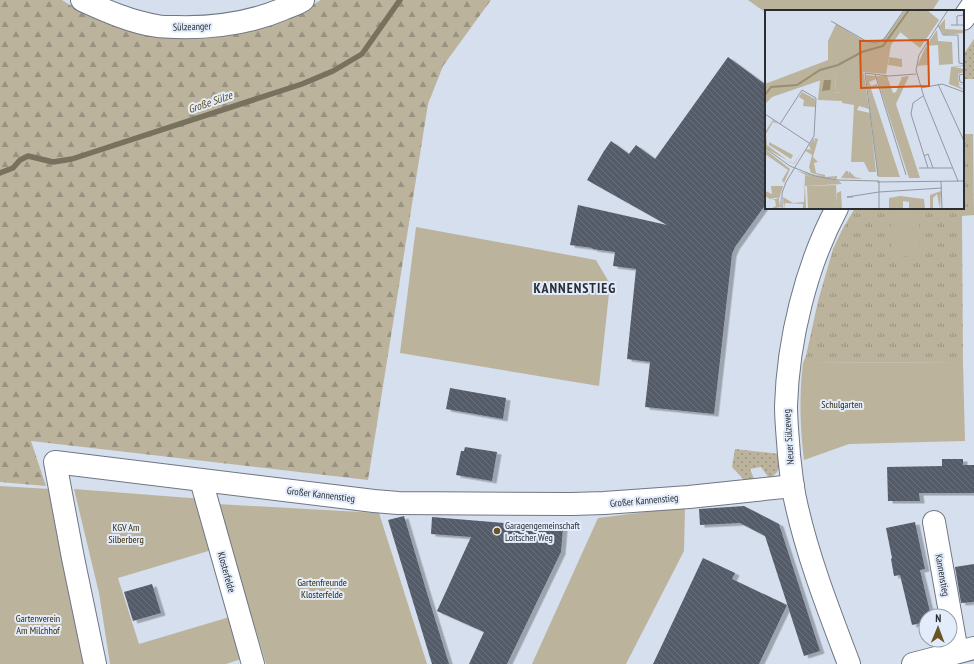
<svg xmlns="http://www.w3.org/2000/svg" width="974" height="664" viewBox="0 0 974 664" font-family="'PT Sans Narrow',sans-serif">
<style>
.grass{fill:url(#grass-dots)}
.forest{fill:url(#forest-firs)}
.park{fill:url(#park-tufts)}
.garden{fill:#bcb39c}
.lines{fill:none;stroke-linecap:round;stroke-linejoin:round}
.stream{stroke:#78715d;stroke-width:5.5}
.building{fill:url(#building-back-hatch);filter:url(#shadow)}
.street-casing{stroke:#6e7784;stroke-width:24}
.street{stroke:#fff;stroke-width:22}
.poi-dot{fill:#685523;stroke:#e2ecfb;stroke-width:1.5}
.labels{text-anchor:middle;stroke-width:4;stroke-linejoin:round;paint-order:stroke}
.street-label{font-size:10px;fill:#2a2e33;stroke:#e2ecfb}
.park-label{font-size:10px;fill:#372800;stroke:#e2ecfb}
.poi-label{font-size:10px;fill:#2a2e33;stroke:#e2ecfb;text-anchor:start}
.water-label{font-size:11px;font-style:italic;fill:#604c16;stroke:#e2ecfb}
.district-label{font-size:14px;font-weight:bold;letter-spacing:1px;fill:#2a2e33;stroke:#e2ecfb}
.inset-river{fill:none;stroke:#9a8e6f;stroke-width:2}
.inset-road{fill:none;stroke:#9198a3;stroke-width:1}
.view{fill:#d55510;fill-opacity:0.15;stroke:#d55510;stroke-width:2}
.inset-edge{fill:none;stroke:#2a2e33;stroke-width:2}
</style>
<defs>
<pattern id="grass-dots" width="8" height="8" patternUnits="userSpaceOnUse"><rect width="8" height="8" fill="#bcb39c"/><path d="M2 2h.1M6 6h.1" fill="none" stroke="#999280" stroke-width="1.8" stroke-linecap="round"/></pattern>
<pattern id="forest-firs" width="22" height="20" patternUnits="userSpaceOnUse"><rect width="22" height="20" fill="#bcb39c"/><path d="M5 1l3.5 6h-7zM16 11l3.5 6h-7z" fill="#999280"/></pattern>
<pattern id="park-tufts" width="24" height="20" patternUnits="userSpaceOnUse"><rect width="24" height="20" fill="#bcb39c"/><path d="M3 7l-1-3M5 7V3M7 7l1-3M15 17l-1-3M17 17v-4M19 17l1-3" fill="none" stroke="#999280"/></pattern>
<pattern id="building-back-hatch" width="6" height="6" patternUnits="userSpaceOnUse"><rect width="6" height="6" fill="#545c69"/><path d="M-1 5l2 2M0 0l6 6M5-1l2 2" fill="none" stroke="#69707b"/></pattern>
<filter id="shadow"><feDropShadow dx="4.5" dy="2.5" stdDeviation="0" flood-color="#0004"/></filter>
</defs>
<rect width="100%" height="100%" fill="#d5dfee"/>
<g class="grass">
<polygon points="974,39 974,79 963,79 963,55"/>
<path d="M735,449L781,454C781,466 780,473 769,478L761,467L750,469L755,481L746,482L732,467Z"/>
</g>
<polygon class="forest" points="0,0 62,0 84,14 105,23 128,31 157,36 202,38 228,36 252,30 307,8 321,0 491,0 443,66 428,104 368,480 31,441 46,486 0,482"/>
<polygon class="park" points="963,134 973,134 974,215 962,216 963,362 803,363 806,356 818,301 833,249 842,230 855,208 963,208"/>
<g class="garden">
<polygon points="748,0 939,0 932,11 766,11 766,13"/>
<polygon points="890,208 919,208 920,256 892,257"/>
<polygon points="416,227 596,260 610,284 599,386 400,353"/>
<path d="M963,362L965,441L849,444L804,460C800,427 799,395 803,363Z"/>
<polygon points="0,486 50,489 85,664 0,664"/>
<polygon points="74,489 203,499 215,549 118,578 139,644 233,616 247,657 226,664 110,664 99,593"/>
<polygon points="217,504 379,513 427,664 266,664"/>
<polygon points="685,507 684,551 626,664 532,664 598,518"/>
</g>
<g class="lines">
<polyline class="stream" points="0,173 13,168 20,160 28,156 53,162 72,159 302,84 333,71 362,54 400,0"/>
</g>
<g class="building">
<polygon points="728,57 766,85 766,204 735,247 732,254 714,414 645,407 650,362 627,359 636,269 613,266 615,252 592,249 593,248 570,245 578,205 667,225 587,180 604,151 611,141 629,154 636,145 655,159"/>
<polygon points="450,388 506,398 503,419 446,409"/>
<polygon points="465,447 497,452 492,481 456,475 461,451 464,451"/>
<polygon points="942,459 963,459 963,465 974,465 974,493 919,493 920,501 888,501 887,467 942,466"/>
<polygon points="744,506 779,524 820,651 804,656 765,536 740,523 700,525 699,509"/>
<polygon points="404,516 427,593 449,664 432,664 388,520"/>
<polygon points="432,517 563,528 561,552 507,664 469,664 484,632 437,611 471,537 431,534"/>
<polygon points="915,522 925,569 920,570 931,616 926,616 926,622 912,625 900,575 894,576 891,559 892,558 886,528"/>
<polygon points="703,558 735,573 732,579 787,605 759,664 653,664"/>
<polygon points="974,564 974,602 961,603 955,567"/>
<polygon points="152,584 161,613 133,621 124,592"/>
</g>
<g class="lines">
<defs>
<g id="street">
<path d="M82,0C106,11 131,22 157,26C163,27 170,27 176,27C212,28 250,23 283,9C290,6 297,4 303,0"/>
<polyline points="963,19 974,3"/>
<path d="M837,208C806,266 788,340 786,406C786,422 788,439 789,455C791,471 792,487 796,503C808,558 829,611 849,664"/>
<polyline points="201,480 253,664"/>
<polyline points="934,522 957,652"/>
<polyline points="95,664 73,558 55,462 374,501 398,503 572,504 604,503 689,497 793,486"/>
<polyline points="913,664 974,648"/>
</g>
</defs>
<use href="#street" class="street-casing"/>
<use href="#street" class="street"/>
</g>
<circle class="poi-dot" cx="497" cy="531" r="4"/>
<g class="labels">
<g class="street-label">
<text transform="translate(192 26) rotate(-2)" y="4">Sülzeanger</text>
<text transform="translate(788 437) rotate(-94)" y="4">Neuer Sülzeweg</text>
<text transform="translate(321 494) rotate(7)" y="4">Großer Kannenstieg</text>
<text transform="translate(644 500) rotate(-5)" y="4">Großer Kannenstieg</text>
<text transform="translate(227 572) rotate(74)" y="4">Klosterfelde</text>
<text transform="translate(943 575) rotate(80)" y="4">Kannenstieg</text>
</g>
<g class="park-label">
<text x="842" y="408">Schulgarten</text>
<text x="126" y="531">KGV Am<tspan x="126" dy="12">Silberberg</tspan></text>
<text x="322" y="586">Gartenfreunde<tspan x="322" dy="12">Klosterfelde</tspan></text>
<text x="38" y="622">Gartenverein<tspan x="38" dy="12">Am Milchhof</tspan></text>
</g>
<g class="poi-label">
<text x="505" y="529">Garagengemeinschaft<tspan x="505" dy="12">Loitscher Weg</tspan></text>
</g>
<g class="water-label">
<text transform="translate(210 102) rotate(-19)" y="4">Große Sülze</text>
</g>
<g class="district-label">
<text x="575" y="293">KANNENSTIEG</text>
</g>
</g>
<g transform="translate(765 10)">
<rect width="199" height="199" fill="#d5dfee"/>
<path d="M180,9V19L199,20V23L179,25L174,16ZM172,20L173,31L187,32L188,54L174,55L173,35L161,36ZM199,55V56L189,57L199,59V62L193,64L194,74H199L193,75L199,80L184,74L186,57ZM71,65L70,82L77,83V91L53,90L55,70ZM37,82L50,89V97L38,96L39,90L34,87ZM8,110L14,114L8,112L1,124L2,135L26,153H29L37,141L29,154L0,138V122ZM49,128V134L50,128L53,129L48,147L53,152L49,153L51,163L60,165V167L72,166V169L62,168L46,164L59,166L46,163L44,157L47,145L41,141L38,144L42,139L46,140L44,135ZM4,132L28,145L26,149L4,135ZM0,139L25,159L19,173L17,170L23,160L0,144ZM32,161L74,171L77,174L40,176L41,199H38V194L20,193L19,199L18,187L28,193L39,192L40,165L46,167ZM81,161H83L84,165V161L90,167L98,169L76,168ZM14,176H18L14,189L15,197L16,185V197L5,199L11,196L10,190L6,189H14L10,188L14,187ZM76,181L77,199H68V194L72,193V183ZM176,181L175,199L172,184L168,188V199H165V185ZM135,186L159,189L160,199H144V192L138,191V199H124V188Z" fill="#bcb39c"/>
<path d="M140,0H152L126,35L121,64L98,62L99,65H71L7,87L0,94V74L63,50V31L71,14L101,32L117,31ZM6,176H14V187L5,189L0,186V181L7,184Z" fill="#bcb39c"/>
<path d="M161,36L163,39V55L152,56Z" fill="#bcb39c"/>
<path d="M152,0H162L174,10L155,38L135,22ZM88,37L92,43L73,54L70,47ZM124,47L137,49V57L123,55ZM80,63L99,65L104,99L94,96L92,100L105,103L111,162H104L99,152H86L89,95L77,93V83L70,82L71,65ZM101,65L110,66L111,69L104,72L106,76L112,74L113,77L106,79L135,167H113ZM111,66H122L128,83L131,82L137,67L144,66L131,94L155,168H144ZM71,175L72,193L68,194V199H43L42,176Z" fill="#bcb39c"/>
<path d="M59,70H66L65,80L57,81Z" fill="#9a8e6f"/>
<path class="inset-river" d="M0,85L6,77L32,75L55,60L73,55L97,42L118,36L144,0"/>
<path class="inset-road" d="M183,0L154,45L151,60L159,87L193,171M66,11L101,31L111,33L119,29L139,0M173,15L178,25H193L194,53L199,54M186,15H199M192,15V6L199,5M110,64L141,165M199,64L194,65L195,72L199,73M173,74L199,131M156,78L177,74L199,82M158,86L148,93L146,104L163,158M0,104L44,133M15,114L37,80L51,88L49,126L21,172L17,183V199M0,138L25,156L50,166L72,170L114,171M159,146L163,144L168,158M154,158H188M113,166L100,63L124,66L151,64M176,171L177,199M112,172L199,171M88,187H82L114,182L177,178M114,199V171"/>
<path class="view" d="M163,30L164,76L96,78L95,31Z"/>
<rect width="199" height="199" class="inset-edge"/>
</g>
<g transform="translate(938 628) rotate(1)"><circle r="19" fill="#e2ecfb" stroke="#98a0ab"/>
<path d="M0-3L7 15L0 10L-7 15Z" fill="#685523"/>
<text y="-6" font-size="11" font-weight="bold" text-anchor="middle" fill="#2a2e33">N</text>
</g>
</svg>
